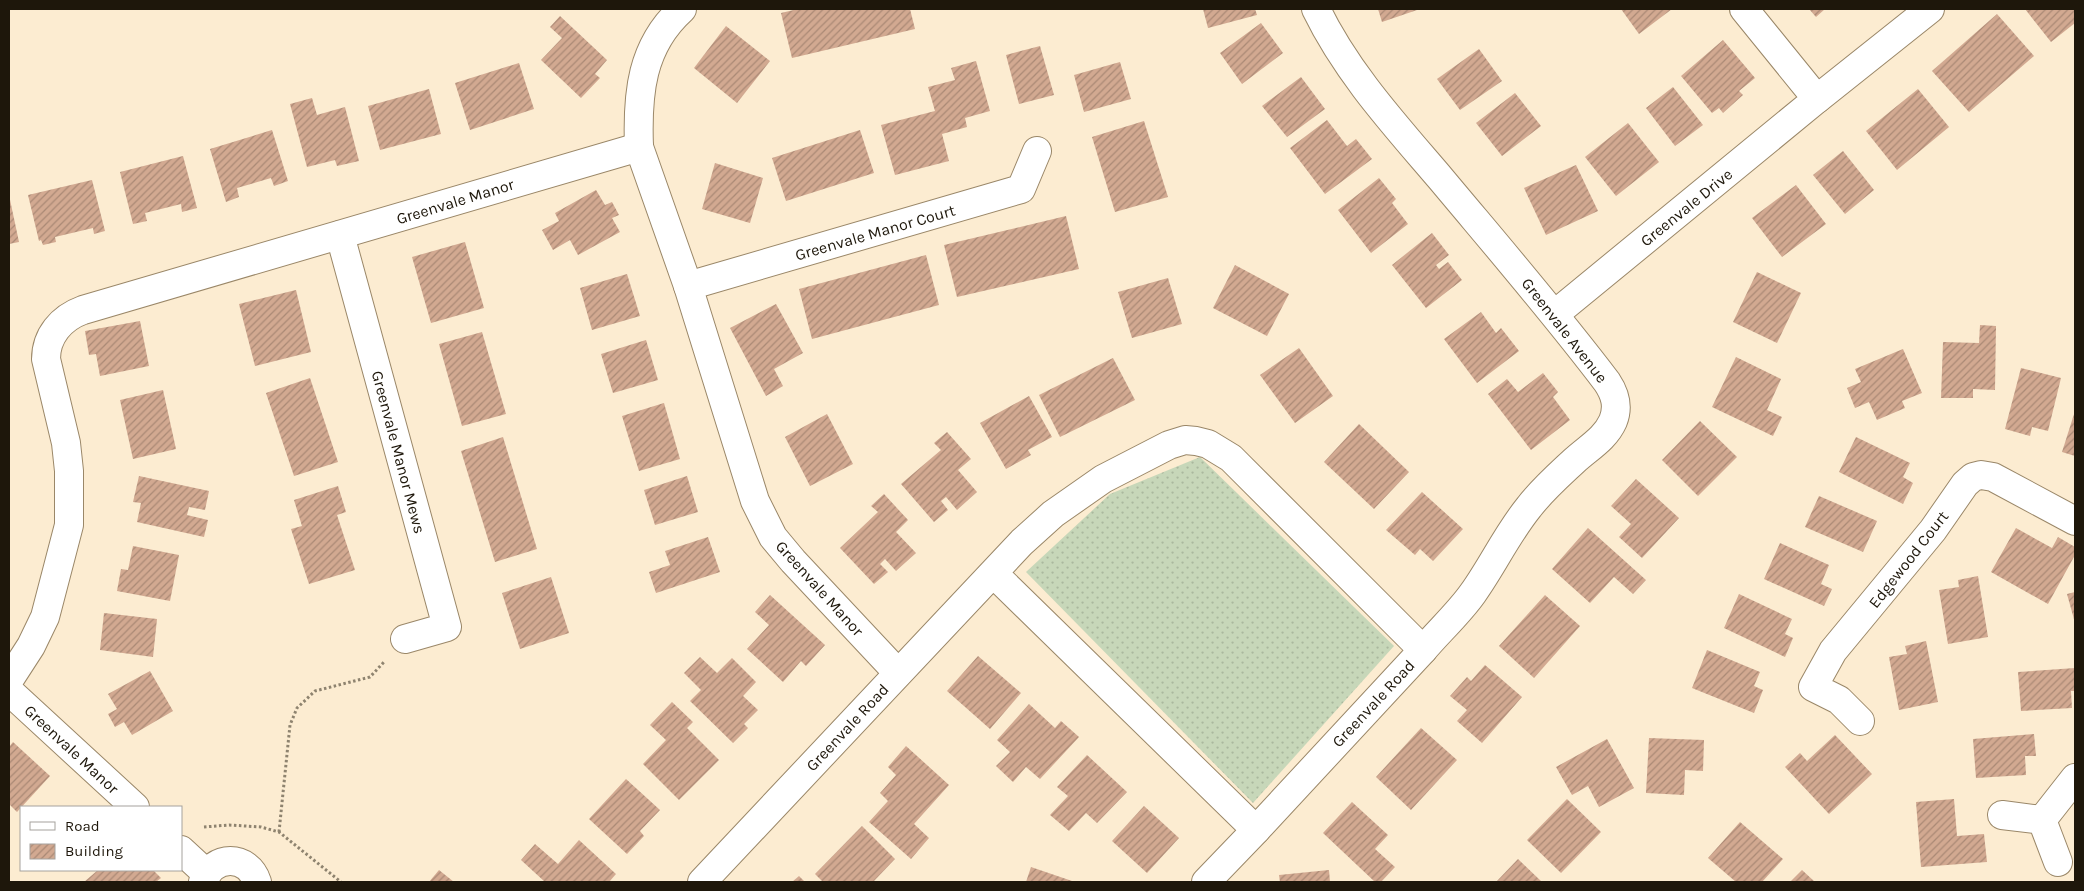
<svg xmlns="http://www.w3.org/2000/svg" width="2084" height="891" viewBox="0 0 2084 891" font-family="Karla,sans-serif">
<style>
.grass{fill:url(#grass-dots)}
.building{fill:url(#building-hatch)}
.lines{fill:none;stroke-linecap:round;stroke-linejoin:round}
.minor-casing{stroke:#9a8768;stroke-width:30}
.path{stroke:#8e836f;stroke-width:3;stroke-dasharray:2.5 2.5;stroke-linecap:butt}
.minor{stroke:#fff;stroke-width:28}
.labels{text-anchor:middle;stroke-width:4;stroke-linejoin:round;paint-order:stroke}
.street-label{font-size:16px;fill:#1e170b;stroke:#fff}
</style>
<defs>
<pattern id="grass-dots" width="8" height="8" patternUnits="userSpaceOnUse" patternTransform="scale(1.25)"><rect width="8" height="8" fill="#c7d7b9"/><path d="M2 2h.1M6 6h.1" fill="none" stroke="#aab89e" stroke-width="1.8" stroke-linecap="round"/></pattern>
<pattern id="building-hatch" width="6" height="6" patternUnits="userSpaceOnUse" patternTransform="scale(1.25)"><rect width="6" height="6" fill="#d2a991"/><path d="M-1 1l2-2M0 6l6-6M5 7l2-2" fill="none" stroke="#aa8975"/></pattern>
</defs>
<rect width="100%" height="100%" fill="#fcecd1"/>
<polygon class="grass" points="1200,457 1394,646 1253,803 1026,572 1110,494"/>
<g class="building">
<polygon points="798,9 910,9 915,29 792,58 781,13"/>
<polygon points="1203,9 1255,9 1257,15 1208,28"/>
<polygon points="1378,9 1420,9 1382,22"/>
<polygon points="1621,9 1672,9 1639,34"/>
<polygon points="1809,9 1825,9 1816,17"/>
<polygon points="2025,9 2075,9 2075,23 2051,42"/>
<polygon points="1997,14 2034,56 1969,112 1932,71"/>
<polygon points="560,16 607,60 595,74 600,78 581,98 541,60 562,38 550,27"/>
<polygon points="1261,23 1283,53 1242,84 1220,53"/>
<polygon points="726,26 770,61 737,103 694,68"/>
<polygon points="1723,40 1755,78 1739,91 1743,95 1723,113 1719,108 1712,113 1681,76"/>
<polygon points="1040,46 1054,95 1019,104 1006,55"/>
<polygon points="1479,49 1502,81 1460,110 1437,79"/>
<polygon points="976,61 990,111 965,118 967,127 942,134 949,161 895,175 881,125 935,111 928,87 955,80 951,68"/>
<polygon points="1120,62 1131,99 1084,112 1074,75"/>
<polygon points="519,63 534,109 470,130 455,83"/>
<polygon points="1301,77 1325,109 1287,137 1262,106"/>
<polygon points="1673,87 1703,125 1675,146 1646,108"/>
<polygon points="429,89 441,134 380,150 368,106"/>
<polygon points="1918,89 1949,127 1897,170 1866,131"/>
<polygon points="1515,93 1541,126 1502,156 1476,123"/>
<polygon points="312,98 317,115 345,107 359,161 337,166 335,160 307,167 290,104"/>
<polygon points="1327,120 1347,146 1356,139 1372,159 1325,194 1290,148"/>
<polygon points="1144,121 1168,197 1115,212 1092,137"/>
<polygon points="1628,123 1659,162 1616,196 1585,157"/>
<polygon points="272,130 288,181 274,186 271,178 237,188 239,197 226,202 210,149"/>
<polygon points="860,130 874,173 786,201 772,158"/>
<polygon points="1843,151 1874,190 1845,214 1813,175"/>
<polygon points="183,156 197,208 182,212 181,204 145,213 147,221 133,224 120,172"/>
<polygon points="715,163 763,178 750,223 702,209"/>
<polygon points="1576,165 1598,211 1546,235 1524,188"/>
<polygon points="1379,178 1396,199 1392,203 1408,224 1371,253 1338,210"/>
<polygon points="92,180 105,231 94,234 93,228 55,237 56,242 43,245 41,240 39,241 28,195"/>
<polygon points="1796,185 1826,224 1782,257 1752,218"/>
<polygon points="596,190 605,205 612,202 619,215 612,218 620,232 578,255 570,240 553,250 542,230 559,221 555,213"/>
<polygon points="9,195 19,242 9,244"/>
<polygon points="1066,216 1079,269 957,297 944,245"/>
<polygon points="1432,233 1449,255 1436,265 1439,269 1448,262 1462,280 1426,308 1392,265"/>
<polygon points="465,242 484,308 431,323 412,257"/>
<polygon points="926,255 939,305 812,339 799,289"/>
<polygon points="1235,265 1289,294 1267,336 1213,308"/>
<polygon points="1757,272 1801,293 1777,343 1733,322"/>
<polygon points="627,274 640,316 592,330 580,288"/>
<polygon points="1168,278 1182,324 1132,338 1118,292"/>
<polygon points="296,290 311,352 255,366 239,304"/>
<polygon points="776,304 803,353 774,369 783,386 766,396 730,328"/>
<polygon points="1481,312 1496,333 1501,328 1519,351 1477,383 1444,339"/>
<polygon points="140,321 149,366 100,376 96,354 89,355 85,331"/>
<polygon points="1980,325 1996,326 1995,390 1973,389 1973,398 1941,398 1943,342 1979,343"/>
<polygon points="482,332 506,414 462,426 439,344"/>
<polygon points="646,340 658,380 613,393 601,354"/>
<polygon points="1299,348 1333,396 1295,423 1260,375"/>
<polygon points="1903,349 1922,393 1902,401 1905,408 1877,420 1869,402 1855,408 1847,388 1861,382 1855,369"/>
<polygon points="1736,357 1781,379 1767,410 1782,417 1773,436 1712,407"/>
<polygon points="1113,358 1135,400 1060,437 1039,395"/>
<polygon points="2021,368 2061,378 2048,431 2032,427 2030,436 2005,429"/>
<polygon points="1543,373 1558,392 1553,397 1570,420 1531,450 1488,394 1507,379 1518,392"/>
<polygon points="310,378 338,462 294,476 266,393"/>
<polygon points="163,390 176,449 133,459 120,400"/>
<polygon points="1029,396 1052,437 1028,450 1031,455 1006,469 980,423"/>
<polygon points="664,403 680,459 639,471 622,416"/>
<polygon points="2075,411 2075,456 2062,452"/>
<polygon points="827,414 853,464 810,486 785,437"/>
<polygon points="1700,421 1737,457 1698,496 1662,460"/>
<polygon points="1359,424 1409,472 1374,509 1324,462"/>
<polygon points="947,432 971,459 958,470 977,492 957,510 946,497 941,501 948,510 934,522 901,484 941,450 934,443"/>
<polygon points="503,437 537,549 495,562 461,451"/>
<polygon points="1856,437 1910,463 1903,477 1913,483 1903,504 1839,472"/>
<polygon points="139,476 209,491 205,510 189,507 187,515 208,520 204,537 137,522 141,503 133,502"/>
<polygon points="687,476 698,512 655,525 644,490"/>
<polygon points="1636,479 1679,518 1642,558 1619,537 1631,524 1611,506"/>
<polygon points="338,486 346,512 337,515 355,570 309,584 291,529 302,526 294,500"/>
<polygon points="1422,492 1463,529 1433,561 1420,549 1415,555 1386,530"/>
<polygon points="884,494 908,520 896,532 916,553 896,571 885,559 880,564 888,572 874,584 840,548 878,512 871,506"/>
<polygon points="1819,496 1877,521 1863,552 1805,527"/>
<polygon points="1588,528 1646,580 1633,594 1614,577 1590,603 1552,569"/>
<polygon points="2016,528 2052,548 2058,537 2075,547 2075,555 2048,604 1991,572"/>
<polygon points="708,537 720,572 656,593 649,572 670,565 665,551"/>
<polygon points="1780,543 1829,565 1821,584 1832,589 1824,606 1764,579"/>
<polygon points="133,546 179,555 170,601 117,591 121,569 128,570"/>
<polygon points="1978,576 1988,637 1948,644 1939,590 1959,587 1958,580"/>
<polygon points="551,577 569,633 520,649 502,593"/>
<polygon points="2075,592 2075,623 2067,594"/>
<polygon points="1739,594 1792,619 1785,634 1793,638 1785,657 1724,628"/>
<polygon points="770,595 825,645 806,666 801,661 783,682 747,649 769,625 755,612"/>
<polygon points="1545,595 1580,626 1534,678 1499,646"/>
<polygon points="104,613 157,619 153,657 100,650"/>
<polygon points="1926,641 1938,702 1899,710 1889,657 1907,654 1905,646"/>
<polygon points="1707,650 1760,672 1754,686 1763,690 1754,713 1692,688"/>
<polygon points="978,656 1021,693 990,729 947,691"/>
<polygon points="700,657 717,673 732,658 756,682 743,696 758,710 744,724 748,728 733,743 690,701 701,690 684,673"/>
<polygon points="1485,665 1522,697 1482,743 1457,721 1467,710 1450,696 1467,677 1471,681"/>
<polygon points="2075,668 2075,691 2071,691 2072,708 2021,711 2018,672"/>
<polygon points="150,671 173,711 132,735 124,722 115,727 108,714 117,709 108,694"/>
<polygon points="672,702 693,722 687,728 719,760 679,800 643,764 666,740 650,725"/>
<polygon points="1029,704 1055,728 1061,721 1079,737 1040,779 1026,767 1013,782 996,766 1010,752 997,740"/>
<polygon points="1421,728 1457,760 1411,810 1376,777"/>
<polygon points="2034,734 2036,756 2025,756 2026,775 1976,778 1973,739"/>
<polygon points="1835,735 1872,774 1829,814 1785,767 1800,753 1807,761"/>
<polygon points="1649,738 1704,740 1703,771 1685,770 1684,795 1646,793"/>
<polygon points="1607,739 1634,788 1599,807 1588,786 1572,795 1556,767"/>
<polygon points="13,742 50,776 17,812 9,804 9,747"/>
<polygon points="906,746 949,785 914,824 929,838 911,859 869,822 888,801 880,793 896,775 888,767"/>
<polygon points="1087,755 1127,792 1097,823 1086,813 1069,831 1050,815 1068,796 1057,787"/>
<polygon points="626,779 660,810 640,831 644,836 627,854 589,819"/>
<polygon points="1567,799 1601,832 1561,873 1527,840"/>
<polygon points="1954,799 1957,836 1984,834 1987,862 1921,867 1916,802"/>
<polygon points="1352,802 1388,835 1375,849 1395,867 1381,882 1375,882 1323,833"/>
<polygon points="1144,806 1179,838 1147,873 1112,841"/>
<polygon points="1740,822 1783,859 1762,882 1736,882 1708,858"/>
<polygon points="862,826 895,859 873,882 823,882 815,874"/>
<polygon points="579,840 616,874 609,882 545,882 521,860 535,844 558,864"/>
<polygon points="1518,859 1542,882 1496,882"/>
<polygon points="1031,867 1075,882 1026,882"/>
<polygon points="98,870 153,870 161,878 156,882 84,882"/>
<polygon points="439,870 454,882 429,882"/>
<polygon points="1329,870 1330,882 1280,882 1279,875"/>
<polygon points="1802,870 1815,882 1790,882"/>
<polygon points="799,876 805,882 792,882"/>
</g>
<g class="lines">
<defs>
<g id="minor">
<path d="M1316,9C1347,73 1395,125 1441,179C1497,246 1554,312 1607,382C1615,394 1619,406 1613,421C1605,439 1588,448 1574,461C1558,476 1542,490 1529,507C1507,534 1493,565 1473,593C1459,613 1439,631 1423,650"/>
<polyline points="1817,99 1930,9"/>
<path d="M639,147C637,94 641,46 682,9"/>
<polyline points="340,235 447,627 405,639"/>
<polyline points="688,286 1021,189 1037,151"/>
<polyline points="1555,314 1817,99 1744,9"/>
<path d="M9,680L31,646L45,617L69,525V471L66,443L46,359C46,336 61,318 83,310L639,147L688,286L755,501L773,537L793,561L898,673"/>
<polyline points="9,691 135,807"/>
<polyline points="1860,721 1839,700 1813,687 1833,651 1933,530 1965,484 1973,477 1981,475 1993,477 2075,521"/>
<polyline points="2002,815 2042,820 2058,862"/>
<polyline points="2042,820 2075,778"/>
<polyline points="181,850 207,874"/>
<path d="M203,882C213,854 248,854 257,882"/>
<polyline points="702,882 1022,542 1053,514 1103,479 1169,445 1185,440 1196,441 1208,444 1231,458 1423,650 1256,830 993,573"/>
<polyline points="1206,882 1256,830"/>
</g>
</defs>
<use href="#minor" class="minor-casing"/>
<g class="path">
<polyline points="204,827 229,825 261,827 279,832 341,882"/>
<polyline points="279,832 290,725 297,708 315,691 370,677 384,662"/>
</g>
<use href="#minor" class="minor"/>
</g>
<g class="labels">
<g class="street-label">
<text transform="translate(455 201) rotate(-17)" y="6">Greenvale Manor</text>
<text transform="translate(1686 207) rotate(-39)" y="6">Greenvale Drive</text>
<text transform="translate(875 232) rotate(-16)" y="6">Greenvale Manor Court</text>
<text transform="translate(1565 330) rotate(52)" y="6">Greenvale Avenue</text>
<text transform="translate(399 452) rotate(75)" y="6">Greenvale Manor Mews</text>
<text transform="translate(1908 559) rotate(-52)" y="6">Edgewood Court</text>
<text transform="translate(820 588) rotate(48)" y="6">Greenvale Manor</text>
<text transform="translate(1373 703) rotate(-47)" y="6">Greenvale Road</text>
<text transform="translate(847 727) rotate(-47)" y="6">Greenvale Road</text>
<text transform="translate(72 749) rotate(43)" y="6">Greenvale Manor</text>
</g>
</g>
<rect width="2084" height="891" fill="none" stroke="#1e170b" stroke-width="20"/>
<rect x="20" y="806" width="162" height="65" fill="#ffffff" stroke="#a5a29d"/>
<rect x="30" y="822" width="25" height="8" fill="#ffffff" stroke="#a5a29d"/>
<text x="65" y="831" font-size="15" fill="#1e170b">Road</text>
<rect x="30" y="844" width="25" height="15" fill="url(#building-hatch)" stroke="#a5a29d"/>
<text x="65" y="856" font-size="15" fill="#1e170b">Building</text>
</svg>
